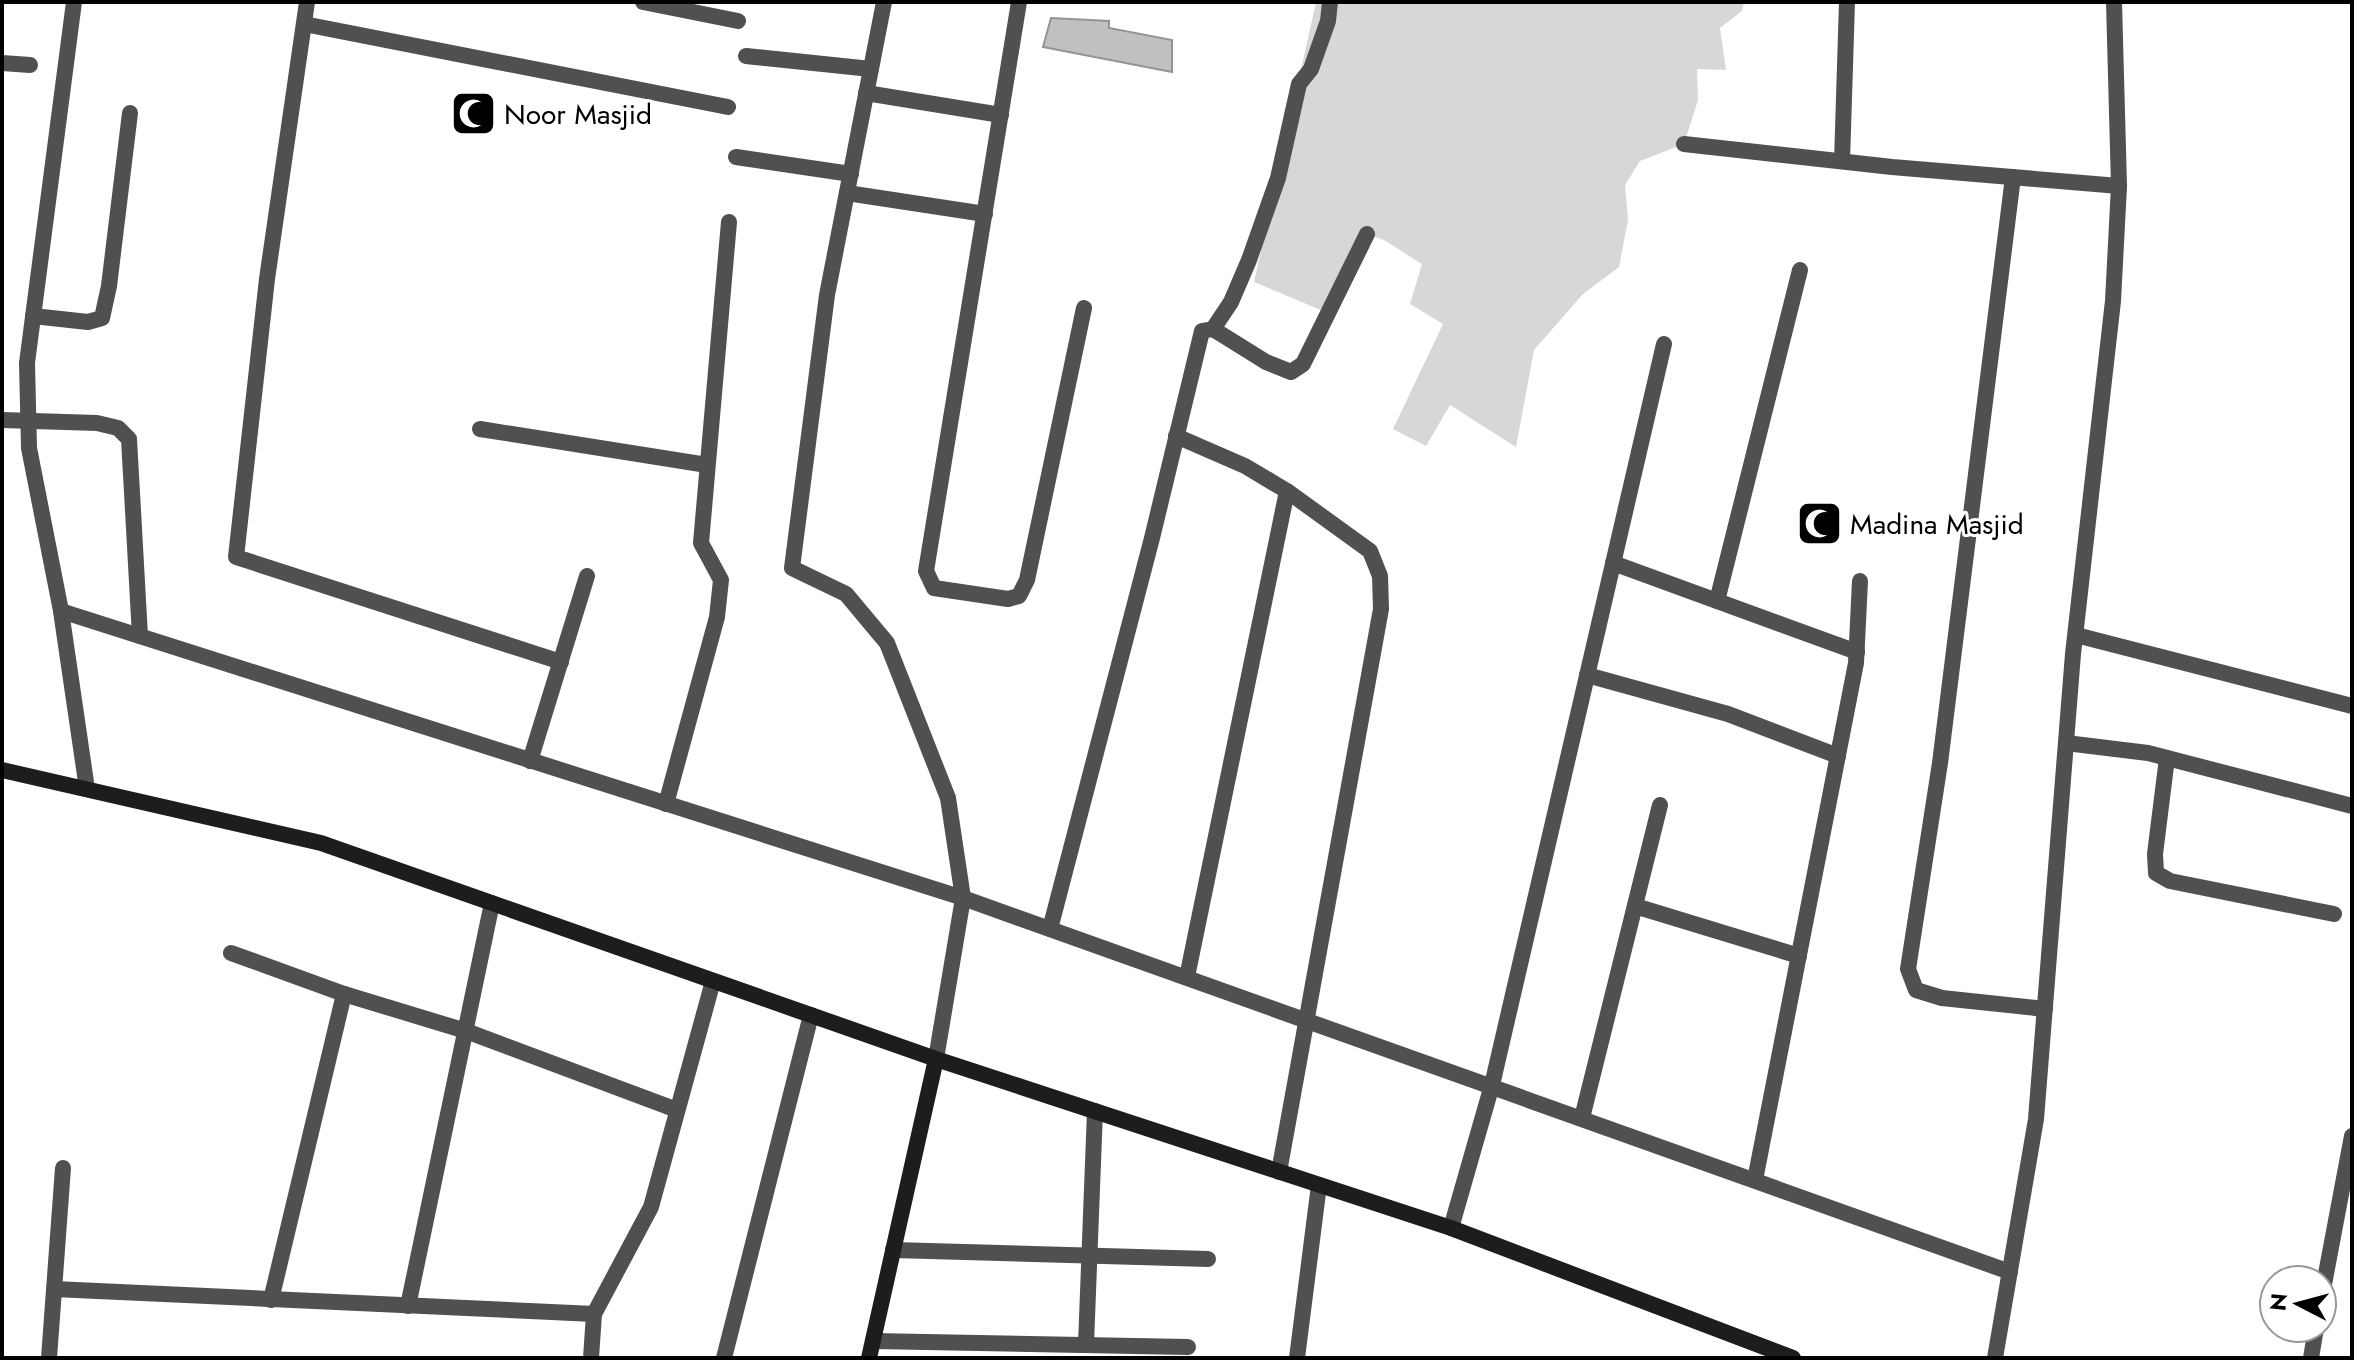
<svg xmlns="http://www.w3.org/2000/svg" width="2354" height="1360" viewBox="0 0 2354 1360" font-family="Jost,sans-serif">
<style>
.green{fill:#d7d7d7}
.building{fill:#c0c0c0;stroke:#949494;stroke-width:2}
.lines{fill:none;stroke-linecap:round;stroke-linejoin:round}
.street{stroke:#505050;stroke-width:16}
.secondary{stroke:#1d1d1d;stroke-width:16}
.labels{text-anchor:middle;stroke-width:6;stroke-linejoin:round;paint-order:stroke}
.poi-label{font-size:28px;fill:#000;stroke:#fff;text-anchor:start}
</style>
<rect width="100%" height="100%" fill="#fff"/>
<polygon class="green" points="1316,2 1744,2 1742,11 1720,28 1726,70 1697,69 1698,100 1684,144 1640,161 1625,185 1628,220 1619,267 1583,294 1534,350 1516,447 1450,405 1426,446 1393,429 1443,324 1410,304 1422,264 1384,240 1367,234 1328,313 1254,282"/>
<polygon class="building" points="1051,18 1109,21 1109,28 1172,40 1172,72 1043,47"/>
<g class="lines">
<g class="street">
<polyline points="74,2 27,363 29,448 61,611 87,789"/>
<polyline points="307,2 267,279 236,557 561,662"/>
<polyline points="643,2 738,21"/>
<polyline points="884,2 827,295 792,568 846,594 887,643 948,798 963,898 936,1059"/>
<polyline points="1019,2 926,571 934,588 1008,599 1019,596 1027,580 1084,308"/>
<polyline points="304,24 728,107"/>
<polyline points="746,56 871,69"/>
<polyline points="2,63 30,65"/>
<polyline points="866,93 1001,115"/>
<polyline points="1684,144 1892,167 2119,186"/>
<polyline points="736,157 851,174"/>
<polyline points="1842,161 1847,2"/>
<polyline points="2013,177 1940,763 1908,969 1916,990 1942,998 2045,1009"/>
<polyline points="847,193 985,214"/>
<polyline points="33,316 88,322 102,318 109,286 130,113"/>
<polyline points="1213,329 1231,302 1249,260 1278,178 1299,84 1311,69 1328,21 1330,2"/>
<polyline points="2,420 97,423 118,428 129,439 140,636"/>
<polyline points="480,429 707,465"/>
<polyline points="1176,436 1245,466 1287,491 1370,551 1380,576 1381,609 1279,1172"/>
<polyline points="1613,563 1857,652"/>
<polyline points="1717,601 1800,270"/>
<polyline points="61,611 963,898 2010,1272"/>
<polyline points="2076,635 2352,706"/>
<polyline points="1587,675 1728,714 1838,756"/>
<polyline points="2066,743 2148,753 2352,806"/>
<polyline points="2167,758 2155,854 2156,873 2170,881 2334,914"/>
<polyline points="530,761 587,576"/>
<polyline points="666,804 717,617 721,580 701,543 729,222"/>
<polyline points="1635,906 1799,956"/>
<polyline points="1050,929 1152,538 1202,331 1213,329 1266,362 1291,372 1303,364 1367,234"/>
<polyline points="231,953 344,994 466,1031 677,1110"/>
<polyline points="1187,977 1287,491"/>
<polyline points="1582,1118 1660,805"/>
<polyline points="1755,1180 1856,663 1860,581"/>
<polyline points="1451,1228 1492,1085 1664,344"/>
<polyline points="893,1250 1208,1259"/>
<polyline points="54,1289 594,1314"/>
<polyline points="2322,1295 2352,1136"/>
<polyline points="271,1300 344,994"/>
<polyline points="408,1306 492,903"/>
<polyline points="873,1341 1188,1347"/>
<polyline points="1086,1344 1095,1111"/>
<polyline points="49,1358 63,1168"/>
<polyline points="591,1358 594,1314 651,1207 713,981"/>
<polyline points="724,1358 811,1015"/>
<polyline points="1297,1358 1319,1185"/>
<polyline points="1995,1358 2036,1119 2073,654 2113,301 2119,186 2114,2"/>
<polyline points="2311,1358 2316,1328"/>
</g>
<g class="secondary">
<polyline points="2,770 321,843 936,1059 1451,1228 1793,1358"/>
<polyline points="869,1358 936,1059"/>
</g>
</g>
<defs>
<symbol id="mosque-square" viewBox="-11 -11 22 22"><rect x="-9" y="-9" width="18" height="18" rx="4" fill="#000" stroke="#fff"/><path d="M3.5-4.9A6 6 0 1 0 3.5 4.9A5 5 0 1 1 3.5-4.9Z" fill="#fff"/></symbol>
</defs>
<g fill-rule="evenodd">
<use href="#mosque-square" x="448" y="88" width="51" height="51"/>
<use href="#mosque-square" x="1794" y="498" width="51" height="51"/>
</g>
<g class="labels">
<g class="poi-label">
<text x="504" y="124">Noor Masjid</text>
<text x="1850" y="534">Madina Masjid</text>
</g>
</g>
<rect width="2354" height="1360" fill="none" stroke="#000000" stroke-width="8"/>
<g transform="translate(2298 1304) rotate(276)"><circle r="38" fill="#ffffff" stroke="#999999" stroke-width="2"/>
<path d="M0-6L14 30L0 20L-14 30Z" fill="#000000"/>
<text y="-12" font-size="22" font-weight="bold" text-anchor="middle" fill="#000000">N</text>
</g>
</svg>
